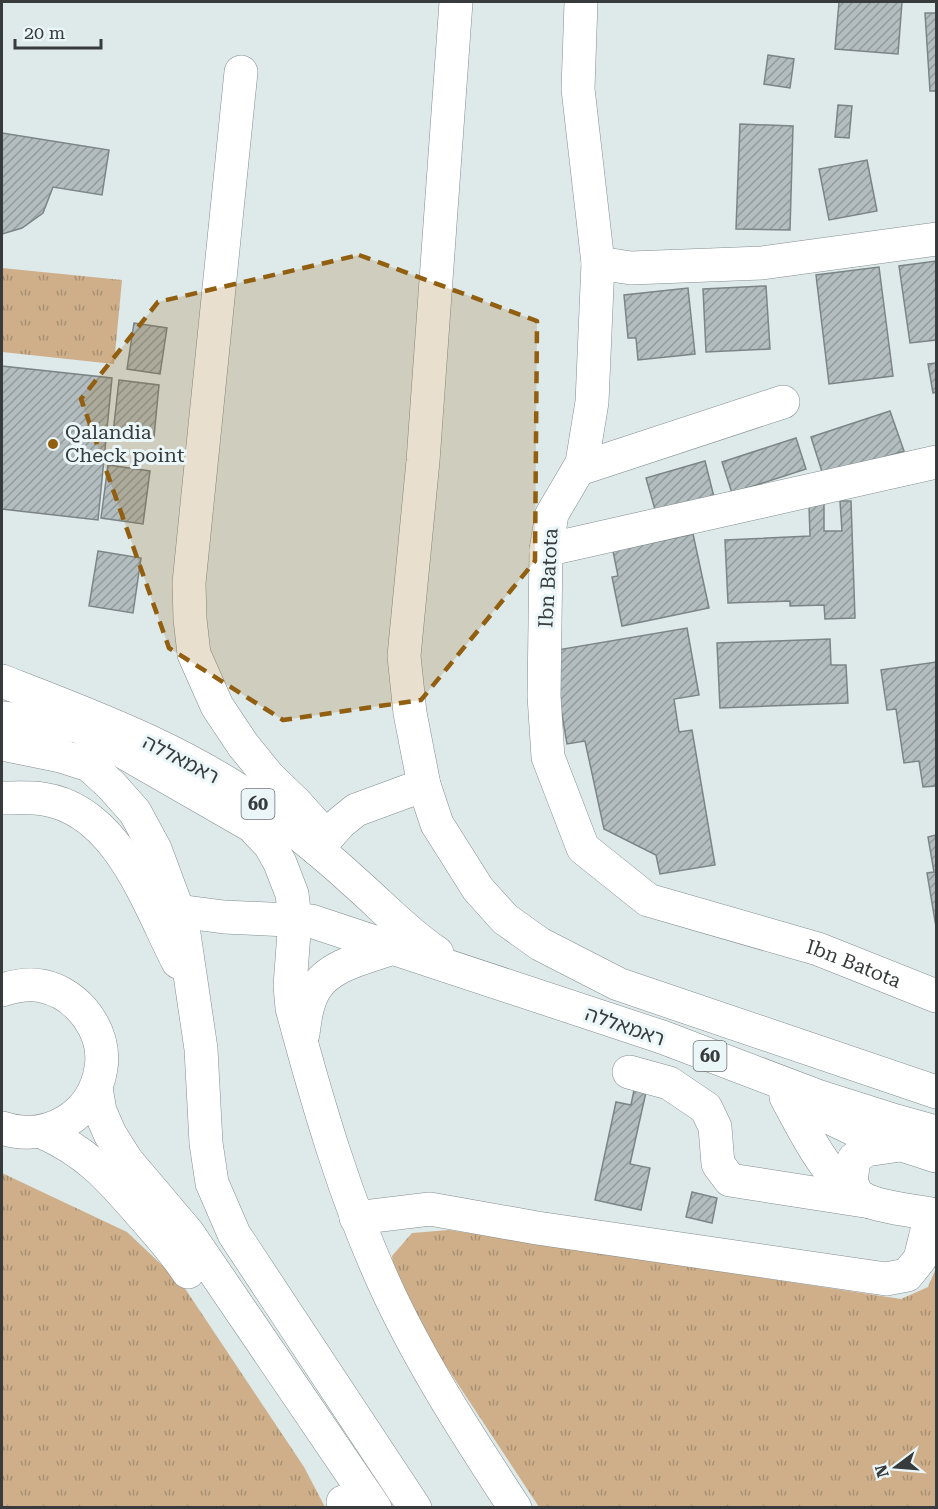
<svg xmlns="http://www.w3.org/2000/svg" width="938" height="1509" viewBox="0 0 938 1509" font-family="'Roboto Serif','Noto Sans Hebrew',serif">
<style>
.grass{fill:url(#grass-tufts)}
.building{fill:url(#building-hatch);stroke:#7b8586;stroke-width:1.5}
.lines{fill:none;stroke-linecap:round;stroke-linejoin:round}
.minor-casing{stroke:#838d8e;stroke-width:34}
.highway-casing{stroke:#838d8e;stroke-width:34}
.minor{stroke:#fff;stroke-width:33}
.highway{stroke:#fff;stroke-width:33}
.marked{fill:#915f0f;fill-opacity:0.2;stroke:#915f0f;stroke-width:4.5;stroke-dasharray:12 8;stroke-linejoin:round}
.poi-dot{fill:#915f0f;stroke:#ebf6f8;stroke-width:2}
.labels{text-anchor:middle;stroke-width:6;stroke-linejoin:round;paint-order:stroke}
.shield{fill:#ebf6f8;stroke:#6d7374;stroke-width:1.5}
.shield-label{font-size:18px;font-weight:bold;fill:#373b3c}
.poi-label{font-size:20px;fill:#373b3c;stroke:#ebf6f8;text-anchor:start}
.street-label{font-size:20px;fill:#373b3c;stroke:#ebf6f8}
</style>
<defs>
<pattern id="grass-tufts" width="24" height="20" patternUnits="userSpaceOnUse" patternTransform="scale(1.5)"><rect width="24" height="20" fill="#cfaf8a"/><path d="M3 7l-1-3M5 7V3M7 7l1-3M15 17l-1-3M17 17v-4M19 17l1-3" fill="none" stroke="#a99072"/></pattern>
<pattern id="building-hatch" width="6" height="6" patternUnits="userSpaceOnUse" patternTransform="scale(1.5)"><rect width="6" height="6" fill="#b3bdbf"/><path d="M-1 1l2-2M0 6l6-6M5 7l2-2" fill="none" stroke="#929b9c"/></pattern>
</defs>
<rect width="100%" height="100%" fill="#dee9ea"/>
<g class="grass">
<polygon points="2,268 122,280 114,364 2,352"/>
<polygon points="2,1173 127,1232 182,1284 304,1467 325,1507 2,1508"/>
<polygon points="449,1230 901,1299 928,1287 936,1268 936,1507 539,1507 415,1319 396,1286 392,1256 412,1233"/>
</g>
<g class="building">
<polygon points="839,2 902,2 898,54 835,49"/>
<polygon points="925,13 936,13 936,91 930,91"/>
<polygon points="768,55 794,59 790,88 764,84"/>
<polygon points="838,105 852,106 849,138 835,137"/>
<polygon points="740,124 793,126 790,230 736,229"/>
<polygon points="2,133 109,150 102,195 53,187 43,213 22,228 2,234"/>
<polygon points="867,160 877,211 829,220 819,169"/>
<polygon points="936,261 936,340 910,343 899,266"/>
<polygon points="879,267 893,376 829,384 816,275"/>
<polygon points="766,286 770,349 706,352 703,289"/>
<polygon points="688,288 695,354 638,360 636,338 628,338 624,295"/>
<polygon points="134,323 167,328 160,374 127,369"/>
<polygon points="2,354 2,366 112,378 98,520 2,509"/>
<polygon points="936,363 936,392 933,393 928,364"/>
<polygon points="119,380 159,385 154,437 113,433"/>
<polygon points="890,411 904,451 824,478 811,437"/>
<polygon points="796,438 806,469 732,493 722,462"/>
<polygon points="705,461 714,497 656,513 646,478"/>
<polygon points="108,465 150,471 143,524 101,518"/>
<polygon points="840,501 851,501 855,618 825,619 824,605 790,606 790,601 728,603 725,540 810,536 809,505 824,504 824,531 842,531"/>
<polygon points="693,534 709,608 622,626 612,577 618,576 613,551"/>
<polygon points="98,551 141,558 133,613 89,606"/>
<polygon points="687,628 699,695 674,699 679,732 692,730 715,865 660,874 656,855 604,829 585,741 567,744 551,651"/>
<polygon points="830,639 831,665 846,665 848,703 720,708 717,643"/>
<polygon points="936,662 936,786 923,787 919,761 904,763 896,709 887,710 881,670"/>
<polygon points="936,835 936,927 927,873 934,872 928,837"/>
<polygon points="634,1090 646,1092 630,1164 650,1168 641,1210 595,1200 616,1102 631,1105"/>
<polygon points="692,1192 717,1198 712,1223 686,1217"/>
</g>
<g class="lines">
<defs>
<g id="minor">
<polyline points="456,2 423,461 404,656 410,713 424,785 437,824 478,889 505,919 540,944 618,984 936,1092"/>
<polyline points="581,2 578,89 598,263"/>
<polyline points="241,72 189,583 190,619 194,654 217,706 243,745 269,777 297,804 315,824 317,849"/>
<path id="s1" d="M936,239L762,263L631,268L598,263L592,402L582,463L552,514L546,550L544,696L548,757L583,848L648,900L818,949L936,996"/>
<polyline points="579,469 783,402"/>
<polyline points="546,550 936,462"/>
<polyline points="317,849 340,823 356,810 424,785"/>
<path d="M2,990C15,986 29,983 42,986C78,993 107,1032 101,1068C94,1116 47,1143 2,1128"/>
<polyline points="629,1072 669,1083 706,1108 715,1127 718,1164 730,1180 871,1202"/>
<polyline points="96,1088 100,1111 110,1134 127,1161 188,1233 375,1508"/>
<path d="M786,1097C807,1135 827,1182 868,1201C885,1208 917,1211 936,1215"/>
<polyline points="787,1097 853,1129 936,1156"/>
<path d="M42,1132C87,1152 109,1177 141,1214C158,1233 174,1251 188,1272"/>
<polyline points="857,1195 851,1181 854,1159 866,1150 900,1145"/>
<polyline points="356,1218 430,1209 537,1228 886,1279 907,1275 920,1259 931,1214"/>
<polyline points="343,1502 346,1508"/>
</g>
<g id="highway">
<path d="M2,681C95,717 193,753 274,815C303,837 331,860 358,885C384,908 407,933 437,953"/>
<path d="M2,718L78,726L252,826L270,845L280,863L292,894L295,919L290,986L292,1008C318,1105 347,1205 390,1296C425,1370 470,1439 515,1508"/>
<polyline points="2,744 61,756 89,765 111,785 135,812 155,849 178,911 184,934 201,1049 206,1143 212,1183 234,1234 415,1508"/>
<path d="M2,798C15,798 30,797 43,799C118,810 148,904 178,962"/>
<polyline points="178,911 224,917 311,921 662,1037 817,1096 896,1121 936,1132"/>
<path d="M303,1034C305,1019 307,1002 315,989C330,964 368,957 393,948"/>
</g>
</defs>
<use href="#minor" class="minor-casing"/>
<use href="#highway" class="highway-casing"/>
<use href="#minor" class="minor"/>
<use href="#highway" class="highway"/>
</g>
<path class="marked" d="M359,255L537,321L535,561L421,700L283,720L169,648L81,399L158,302Z"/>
<circle class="poi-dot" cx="53" cy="444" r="6"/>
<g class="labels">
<g class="shield">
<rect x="241.5" y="789" width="33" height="30" rx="4.5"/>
<rect x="693.5" y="1041" width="33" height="30" rx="4.5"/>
</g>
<g class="shield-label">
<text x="258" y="810">60</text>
<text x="710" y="1062">60</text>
</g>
<g class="poi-label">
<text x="65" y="439">Qalandia<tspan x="65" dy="23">Check point</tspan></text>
</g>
<g class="street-label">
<text transform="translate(548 578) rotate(-87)" y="7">Ibn Batota</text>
<text transform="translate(181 759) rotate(27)" y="7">ראמאללה</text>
<text dy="7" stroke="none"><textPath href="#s1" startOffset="1240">Ibn Batota</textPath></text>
<text transform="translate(625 1026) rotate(19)" y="7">ראמאללה</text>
</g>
</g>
<rect width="938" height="1509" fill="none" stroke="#373b3c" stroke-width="6"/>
<g transform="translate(896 1467) rotate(254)" stroke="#ebf6f8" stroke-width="4.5" paint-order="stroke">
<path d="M0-4.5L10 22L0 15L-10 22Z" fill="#373b3c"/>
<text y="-9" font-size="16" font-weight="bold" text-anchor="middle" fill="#373b3c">N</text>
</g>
<path d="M15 39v9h86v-9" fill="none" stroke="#373b3c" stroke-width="3"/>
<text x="24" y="39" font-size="18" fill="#373b3c" stroke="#ebf6f8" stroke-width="4.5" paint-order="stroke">20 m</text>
</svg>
